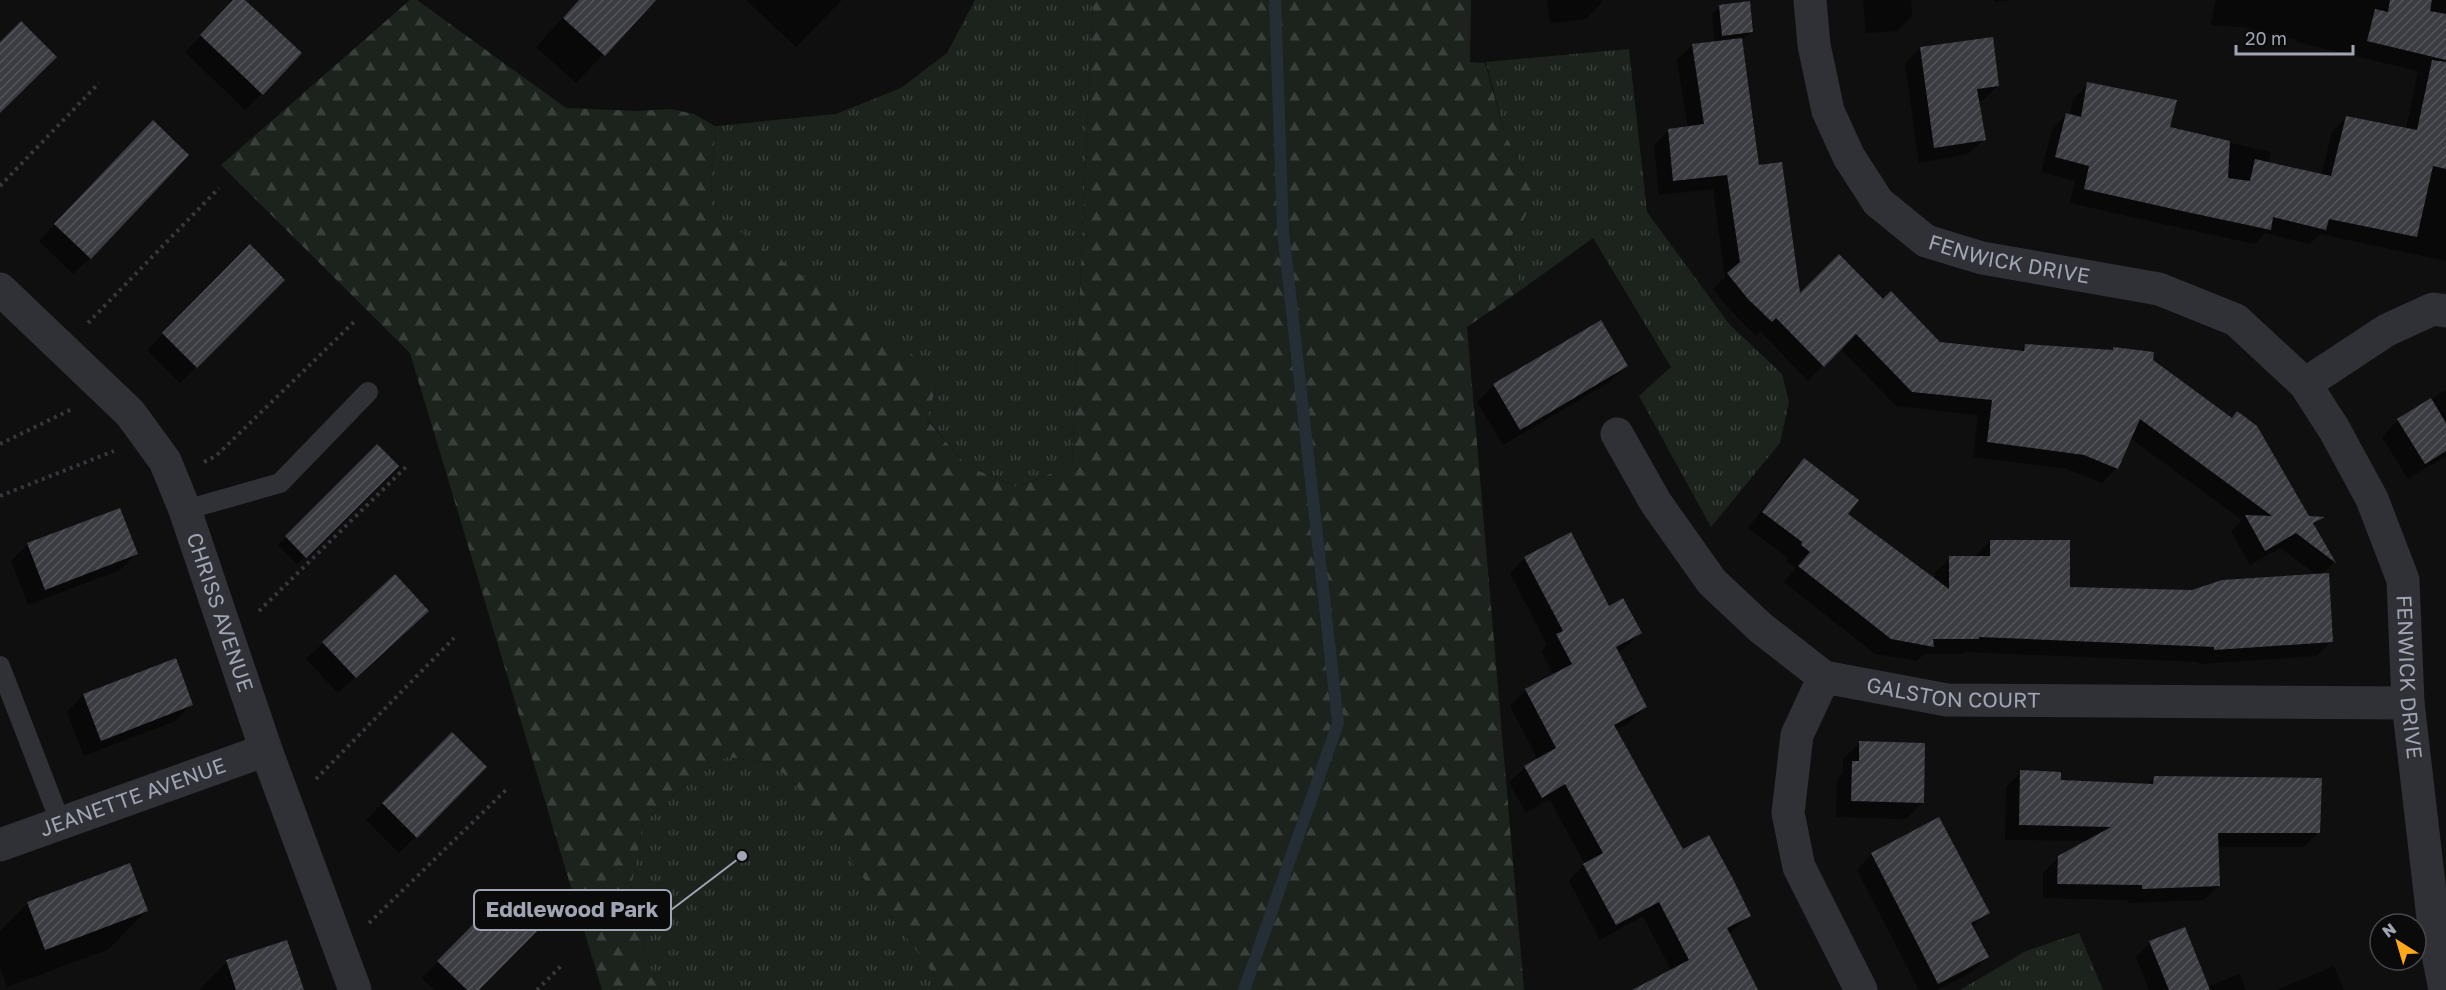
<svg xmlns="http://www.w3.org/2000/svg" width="2446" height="990" viewBox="0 0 2446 990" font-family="'Golos Text',sans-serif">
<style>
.grass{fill:url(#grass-tufts)}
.forest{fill:url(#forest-firs)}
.shadow{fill:#0007}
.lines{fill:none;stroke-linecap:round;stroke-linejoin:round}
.stream{stroke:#252e35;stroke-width:12}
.building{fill:url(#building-hatch)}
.path{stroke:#36383d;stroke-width:4;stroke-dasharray:3 4.5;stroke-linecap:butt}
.lane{stroke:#303136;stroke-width:20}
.street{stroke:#303136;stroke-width:33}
.labels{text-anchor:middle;stroke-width:4.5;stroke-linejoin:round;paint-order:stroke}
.street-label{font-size:21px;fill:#9fa5b3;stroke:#0a0a0b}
.leader{fill:none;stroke:#9fa5b3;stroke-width:2}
.callout-dot{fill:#9fa5b3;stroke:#0a0a0b;stroke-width:2}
.callout{fill:#0a0a0b;stroke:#9fa5b3;stroke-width:2}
.callout-label{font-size:22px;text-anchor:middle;font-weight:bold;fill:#9fa5b3}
</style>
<defs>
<pattern id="grass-tufts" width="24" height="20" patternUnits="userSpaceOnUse" patternTransform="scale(1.5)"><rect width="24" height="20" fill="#1b231c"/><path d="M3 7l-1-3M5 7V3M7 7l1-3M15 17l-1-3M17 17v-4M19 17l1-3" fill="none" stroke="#39403b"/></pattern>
<pattern id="forest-firs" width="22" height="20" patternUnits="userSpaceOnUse" patternTransform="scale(1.5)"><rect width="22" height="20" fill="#1b231c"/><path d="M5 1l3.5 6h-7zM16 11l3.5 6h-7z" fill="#39403b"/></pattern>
<pattern id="building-hatch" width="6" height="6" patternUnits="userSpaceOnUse" patternTransform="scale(1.5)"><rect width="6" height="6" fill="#3b3c41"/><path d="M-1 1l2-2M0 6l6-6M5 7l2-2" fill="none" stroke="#54555a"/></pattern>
</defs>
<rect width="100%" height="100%" fill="#0f0f10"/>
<g class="grass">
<polygon points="975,0 1093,0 1072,465 1017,487 967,466 927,419 936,386 710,210 715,126 836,114 901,88 947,53"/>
<polygon points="1629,49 1647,212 1729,324 1782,374 1789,402 1780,443 1711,527 1639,396 1671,367 1593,238 1521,290 1510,238 1523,221 1535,187 1505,135 1486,62"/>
<polygon points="726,757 770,763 793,781 945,990 660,990 648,961 631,889 643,823 693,778"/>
<polygon points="2079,933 2103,990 1960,990 2026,951"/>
</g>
<polygon class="forest" points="410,0 417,0 566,108 638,111 670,109 694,114 715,126 710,210 917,358 936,386 927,420 967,466 1017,487 1072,465 1093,0 1471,0 1470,62 1485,63 1505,135 1535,187 1533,198 1523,221 1510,238 1521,290 1467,327 1524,990 945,990 793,781 770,763 727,757 693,778 643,823 631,889 648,961 660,990 602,990 410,353 221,165"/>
<g class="shadow">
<polygon points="235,0 243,0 262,93 245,110 185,52"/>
<polygon points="579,0 654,0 576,83 536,47"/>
<polygon points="746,0 842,0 796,47"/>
<polygon points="1547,0 1601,0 1601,3 1586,19 1550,23"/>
<polygon points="1863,0 1911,0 1912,16 1897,31 1866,33"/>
<polygon points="1994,0 2012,0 1994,2"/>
<polygon points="2216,0 2446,0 2446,261 2320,234 2310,244 2265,233 2255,244 2167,225 2070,203 2075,181 2041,172 2052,130 2066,115 2070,116 2073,99 2088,84 2168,129 2271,152 2268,163 2321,176 2332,132 2346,117 2406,129 2418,71 2296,42 2297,40 2242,27 2210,25"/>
<polygon points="1720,6 1752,32 1741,40 1758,166 1799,296 1883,301 1939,343 2019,352 2026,345 2111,351 2114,348 2152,360 2308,518 2321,518 2313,526 2334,562 2321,575 2332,641 2316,656 2199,664 2199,662 1965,652 1962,654 1924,654 1917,661 1875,654 1784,582 1796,568 1786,561 1788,558 1748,528 1789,475 1804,460 1846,514 1935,579 1935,573 1950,558 1974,557 1990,541 2068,588 2192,591 2317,575 2280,548 2250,565 2231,531 2242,520 2130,438 2117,468 2102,483 2068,469 1973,457 1978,415 1896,406 1840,348 1808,381 1760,331 1756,336 1733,313 1713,289 1725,277 1713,189 1659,195 1654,145 1669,130 1688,128 1677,60 1692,45 1715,43 1712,14"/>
<polygon points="1920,48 1998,86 1982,101 1978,102 1984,139 1968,154 1919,163 1905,64"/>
<polygon points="137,138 90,258 73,274 39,241"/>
<polygon points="250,246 283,280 180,383 147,350"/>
<polygon points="1600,322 1626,366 1610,382 1503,445 1477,402 1494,385"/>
<polygon points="2446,390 2446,456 2408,479 2382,437 2398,420"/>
<polygon points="377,446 397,466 297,564 278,545"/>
<polygon points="119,509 136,554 120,570 28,605 11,561 27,545"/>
<polygon points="1525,558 1609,608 1640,633 1624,649 1617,653 1645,707 1629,723 1615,730 1682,851 1750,915 1729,934 1756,990 1676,990 1674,976 1643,916 1600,940 1569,881 1585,864 1549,799 1526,813 1509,783 1525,767 1538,760 1510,706 1526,690 1554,675 1541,651 1547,645 1510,573"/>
<polygon points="395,576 410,627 338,693 306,659"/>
<polygon points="175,660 192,704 175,721 84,756 67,712 83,695"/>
<polygon points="452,734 485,767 399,853 366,820"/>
<polygon points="1860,743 1923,802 1906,819 1836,817 1837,779 1843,772 1843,759"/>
<polygon points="2021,772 2059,782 2147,785 2154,778 2318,833 2304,847 2217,847 2218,886 2204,900 2128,903 2127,900 2043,898 2043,873 2058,858 2089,841 2005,840 2006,787"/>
<polygon points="1872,854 1988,913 1972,928 1987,957 1972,972 1937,990 1919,990 1857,870"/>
<polygon points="507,892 477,990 434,990 422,978"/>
<polygon points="28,903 146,911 109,949 7,987 0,967 0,931"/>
<polygon points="2150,943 2207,987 2240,974 2246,990 2149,990 2136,957"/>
<polygon points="227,962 302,990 199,990"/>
<polygon points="2334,966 2344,990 2277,990"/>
</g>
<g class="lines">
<polyline class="stream" points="1244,990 1338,723 1283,231 1275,0"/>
</g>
<g class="building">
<polygon points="233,0 245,0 302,53 263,95 200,35"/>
<polygon points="579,0 656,0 605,56 563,18"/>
<polygon points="2390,0 2432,0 2430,11 2446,14 2446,60 2367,41 2375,9 2388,12"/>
<polygon points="1750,1 1753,32 1722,36 1719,5"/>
<polygon points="21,21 57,57 0,113 0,42"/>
<polygon points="1993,37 1999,86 1977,89 1986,140 1934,148 1920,47"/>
<polygon points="1742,38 1759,165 1782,162 1800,293 1839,254 1883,299 1891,291 1940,342 2024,351 2025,344 2113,350 2113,347 2154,352 2153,360 2232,418 2237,411 2257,426 2309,516 2325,517 2313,523 2336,563 2296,533 2265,551 2245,515 2272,516 2140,419 2118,469 2084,455 1987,442 1992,400 1912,392 1856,334 1824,367 1776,318 1772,322 1748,299 1727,273 1740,262 1727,175 1673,181 1668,129 1704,124 1692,44"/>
<polygon points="2432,60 2446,62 2446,169 2433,166 2417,237 2329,219 2326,230 2273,217 2271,230 2182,211 2084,189 2089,166 2055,157 2066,113 2081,117 2087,82 2177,100 2170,127 2230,141 2228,178 2250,181 2255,159 2331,176 2346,116 2417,130"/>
<polygon points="153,120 189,155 91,259 54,224"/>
<polygon points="250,244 285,280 197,368 162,333"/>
<polygon points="1601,320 1628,366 1520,430 1493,384"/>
<polygon points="2431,398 2446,423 2446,451 2425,464 2397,419"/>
<polygon points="377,444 399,466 306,558 285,536"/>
<polygon points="1804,458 1859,500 1848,514 1949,589 1949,556 1990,556 1990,540 2070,540 2070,587 2192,590 2222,580 2329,573 2333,642 2214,650 2214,647 1979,637 1979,639 1933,639 1934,647 1891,639 1798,566 1810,552 1801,545 1802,542 1762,512"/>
<polygon points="120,508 138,554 45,590 27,543"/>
<polygon points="1571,532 1609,606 1623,598 1642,633 1616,647 1647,707 1614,725 1683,849 1709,835 1732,877 1751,916 1727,928 1758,990 1632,990 1689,960 1659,902 1616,925 1583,864 1603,853 1565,784 1542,798 1524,766 1556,748 1525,689 1572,664 1556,634 1563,631 1524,557"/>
<polygon points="395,574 429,611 356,678 322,642"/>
<polygon points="176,658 193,705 101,741 83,694"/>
<polygon points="452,732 487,767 417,838 382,803"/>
<polygon points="1859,741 1925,743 1924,803 1851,801 1852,761 1859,761"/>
<polygon points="2020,770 2061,772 2061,780 2153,784 2154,776 2322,778 2320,833 2218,833 2220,886 2142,889 2142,885 2057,884 2058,856 2111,827 2019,825"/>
<polygon points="1939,817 1990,913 1971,923 1989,957 1938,984 1871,853"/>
<polygon points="130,863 148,911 45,950 27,902"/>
<polygon points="507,890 543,925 479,990 467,990 437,961"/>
<polygon points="2185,927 2210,990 2169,990 2149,941"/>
<polygon points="287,940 304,990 236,990 226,960"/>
</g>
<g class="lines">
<g class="path">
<polyline points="0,186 99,83"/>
<polyline points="88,323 219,188"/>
<polyline points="0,444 72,409"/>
<polyline points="204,462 216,456 356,320"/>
<polyline points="0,496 114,451"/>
<polyline points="259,611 408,465"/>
<polyline points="316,779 454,638"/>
<polyline points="369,923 508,788"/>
<polyline points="537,990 563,964"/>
</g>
<g class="lane">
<polyline points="185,510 280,483 368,392"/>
<polyline points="0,666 61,824"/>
</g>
<g class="street">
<path id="s1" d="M1810,0L1814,45L1828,111L1849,157L1878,202L1926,241L1982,258L2159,289L2236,320L2305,384L2334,429L2372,499L2403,580L2408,703L2436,944L2445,990"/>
<path id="s2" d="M0,289L130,413L165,461L185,510L266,750L355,990"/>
<polyline points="2305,384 2387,330 2433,309 2446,311"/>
<path id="s3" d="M1617,434L1656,503L1712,582L1761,628L1824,677L1947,700L2408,703"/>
<polyline points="1824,677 1797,735 1788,813 1799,867 1861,990"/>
<path id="s4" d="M0,845L266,750"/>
</g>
</g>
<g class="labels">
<g class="street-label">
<text dy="7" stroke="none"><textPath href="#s1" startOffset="364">FENWICK DRIVE</textPath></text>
<text dy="7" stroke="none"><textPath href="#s2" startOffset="400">CHRISS AVENUE</textPath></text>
<text dy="7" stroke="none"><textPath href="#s1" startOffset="1011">FENWICK DRIVE</textPath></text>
<text dy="7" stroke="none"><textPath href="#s3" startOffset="454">GALSTON COURT</textPath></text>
<text dy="7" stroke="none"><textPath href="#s4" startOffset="141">JEANETTE AVENUE</textPath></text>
</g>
</g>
<path class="leader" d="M742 856L671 910"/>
<circle class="callout-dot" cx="742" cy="856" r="6"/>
<rect class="callout" x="474" y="890" width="197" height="40" rx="6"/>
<g class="callout-label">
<text x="572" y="917">Eddlewood Park</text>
</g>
<g transform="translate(2398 942) rotate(323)"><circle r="28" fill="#0a0a0b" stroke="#46484e" stroke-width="1.5"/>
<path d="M0-4.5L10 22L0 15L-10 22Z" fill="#ffa918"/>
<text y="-9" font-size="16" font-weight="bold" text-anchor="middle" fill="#9fa5b3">N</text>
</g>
<path d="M2236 45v9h117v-9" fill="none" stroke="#9fa5b3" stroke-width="3"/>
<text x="2245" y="45" font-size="18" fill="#9fa5b3" stroke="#0a0a0b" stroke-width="4.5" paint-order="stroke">20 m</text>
</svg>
